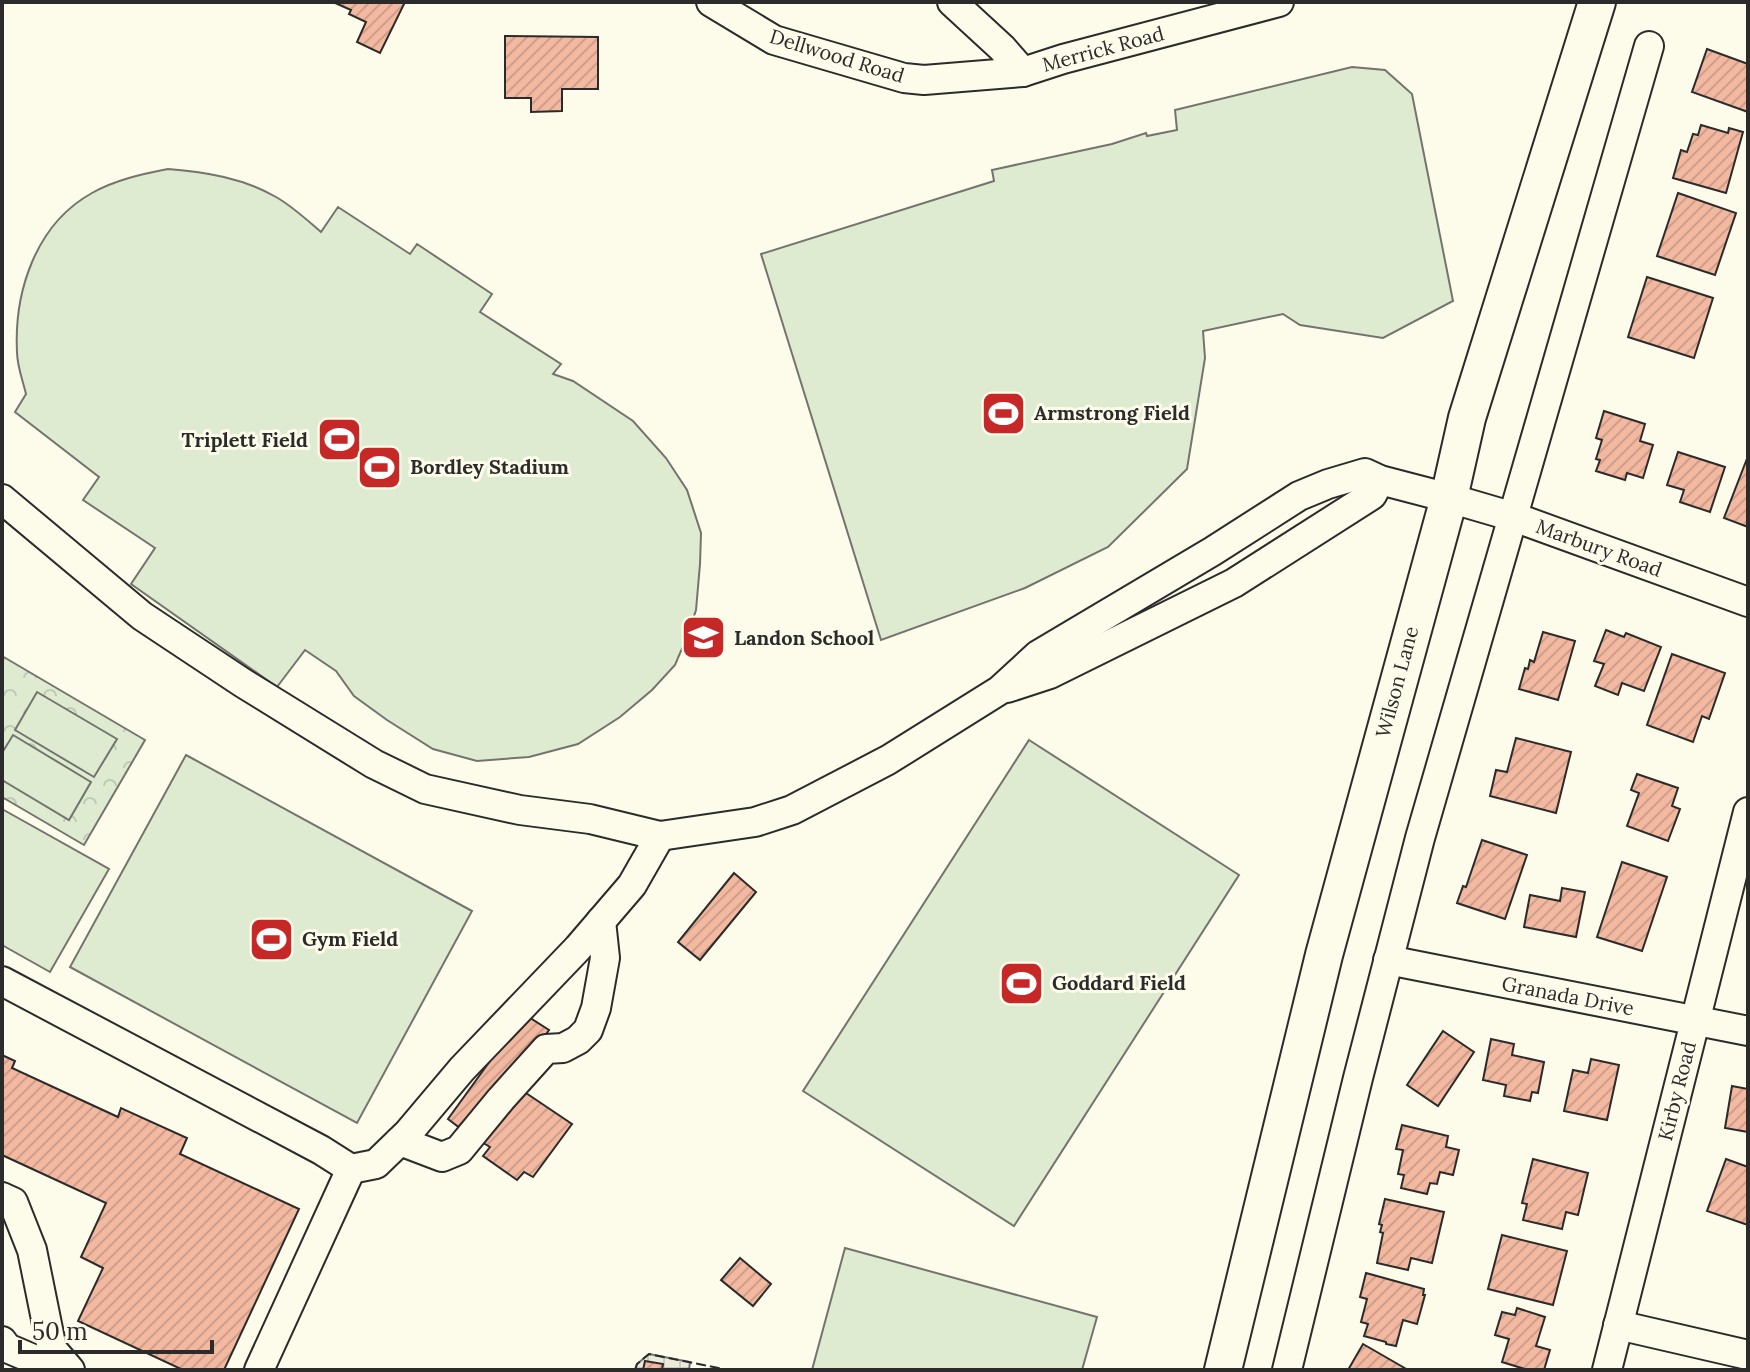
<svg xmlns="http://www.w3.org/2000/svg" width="1750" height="1372" viewBox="0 0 1750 1372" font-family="Lora,serif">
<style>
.forest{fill:url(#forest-crowns);stroke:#74746e;stroke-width:2}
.pitch{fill:#deebd1;stroke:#74746e;stroke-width:2}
.plaza{fill:url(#plaza-grid);stroke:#74746e;stroke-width:2}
.building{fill:url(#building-hatch);stroke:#2b2b2b;stroke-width:2}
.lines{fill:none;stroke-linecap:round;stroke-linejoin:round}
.minor-casing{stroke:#2b2b2b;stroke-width:32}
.major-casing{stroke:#2b2b2b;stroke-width:40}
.minor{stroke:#fdfbea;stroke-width:28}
.major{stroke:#fdfbea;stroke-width:36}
.fence{stroke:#2b2b2b;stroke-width:2;stroke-dasharray:10 4;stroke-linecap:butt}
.labels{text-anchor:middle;stroke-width:6;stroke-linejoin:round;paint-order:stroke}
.street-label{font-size:20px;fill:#2b2b2b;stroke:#fdfbea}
.poi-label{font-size:20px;font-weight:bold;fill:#2b2b2b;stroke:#fdfbea;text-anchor:start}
</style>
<defs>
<pattern id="forest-crowns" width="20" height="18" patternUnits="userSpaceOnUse" patternTransform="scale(2)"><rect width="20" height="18" fill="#deebd1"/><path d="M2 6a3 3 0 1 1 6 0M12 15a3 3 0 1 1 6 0" fill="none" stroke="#bfcab4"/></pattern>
<pattern id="plaza-grid" width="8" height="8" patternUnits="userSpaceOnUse" patternTransform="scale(2)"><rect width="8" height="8" fill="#eceadb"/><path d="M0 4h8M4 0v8" fill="none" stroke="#cbc9bc"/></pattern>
<pattern id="building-hatch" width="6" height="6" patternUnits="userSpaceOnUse" patternTransform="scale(2)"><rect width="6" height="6" fill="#f2b8a0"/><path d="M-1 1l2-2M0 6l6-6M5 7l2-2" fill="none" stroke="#d09e8a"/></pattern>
</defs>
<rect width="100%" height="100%" fill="#fdfbea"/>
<polygon class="forest" points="2,656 145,740 84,845 2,797"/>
<g class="pitch">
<polygon points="1352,67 1385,70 1412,94 1453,301 1383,338 1300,325 1283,314 1203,331 1205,358 1187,469 1108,547 1025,588 881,640 761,254 994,181 992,170 1112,144 1146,133 1147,136 1177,130 1175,110"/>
<path d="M168,169C206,172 243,178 276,197C292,206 307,220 321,232L338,207L410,254L417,244L492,294L480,312L561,364L553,374L573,381L633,421L666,458L687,490L701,533L700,564L696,610L687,637L675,665L652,690L620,717L578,744L529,757L477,761L433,749L387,720L354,696L336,671L305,650L277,687L131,584L155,548L83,500L99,477L15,412L26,394C23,381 17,366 17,352C14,291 36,224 92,193C115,180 142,174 168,169Z"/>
<polygon points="37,692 117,739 94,777 15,730"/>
<polygon points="13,735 91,782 69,820 2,780 2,753"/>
<polygon points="1029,740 1239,875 1014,1226 803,1091"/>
<polygon points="186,755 472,911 357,1123 70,967"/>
<polygon points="2,809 109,869 50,972 2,945"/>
<polygon points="845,1248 1097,1317 1082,1370 812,1370"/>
</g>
<polygon class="plaza" points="649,1354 690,1362 689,1370 635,1370 637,1364"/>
<g class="building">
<polygon points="333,2 405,2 380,53 357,42 366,22 349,14 351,10"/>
<polygon points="505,36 598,37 598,89 562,89 562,111 531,112 531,98 505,98"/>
<polygon points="1707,49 1748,64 1748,112 1692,92"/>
<polygon points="1701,125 1728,133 1729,128 1743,132 1726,193 1673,178 1681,150 1687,152 1693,134 1698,135"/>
<polygon points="1678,193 1736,213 1715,275 1657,256"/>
<polygon points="1647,277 1713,298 1694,358 1628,337"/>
<polygon points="1604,411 1645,424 1640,441 1653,445 1643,478 1627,473 1625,480 1596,471 1600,460 1596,459 1602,440 1596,438"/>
<polygon points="1678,452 1725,467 1710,512 1680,502 1684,490 1667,485"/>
<polygon points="1748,456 1748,527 1724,518"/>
<polygon points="1606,630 1624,637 1626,633 1661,647 1644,691 1622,683 1618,695 1595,686 1604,664 1594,661"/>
<polygon points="1543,632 1575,641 1558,700 1519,689 1525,668 1528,669 1530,660 1534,662"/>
<polygon points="1672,654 1725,673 1709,719 1702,716 1693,742 1647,725"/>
<polygon points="1516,738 1571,752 1556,813 1490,796 1496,770 1507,772"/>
<polygon points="1637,774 1678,788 1672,806 1680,809 1668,841 1627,826 1639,793 1631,790"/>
<polygon points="1482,840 1527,855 1505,919 1457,903 1463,886 1466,887"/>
<polygon points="1622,862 1667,877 1642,951 1597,937"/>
<polygon points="734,873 756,892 700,960 678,942"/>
<polygon points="1562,888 1585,892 1576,937 1524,927 1530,895 1560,901"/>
<polygon points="524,1014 549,1030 526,1063 465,1132 448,1119"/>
<polygon points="1443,1031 1474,1052 1438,1106 1407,1085"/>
<polygon points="1491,1039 1514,1044 1512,1055 1544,1062 1538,1093 1532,1092 1530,1101 1504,1096 1506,1085 1483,1080"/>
<polygon points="2,1055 15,1061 12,1068 118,1117 121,1108 187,1138 180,1154 299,1209 224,1370 183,1370 78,1321 103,1268 81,1257 106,1203 2,1155"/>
<polygon points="1591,1059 1619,1065 1607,1120 1564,1111 1573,1070 1588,1073"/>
<polygon points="1732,1086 1748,1089 1748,1132 1725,1128"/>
<polygon points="517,1087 572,1124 533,1177 524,1172 517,1180 483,1156 490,1147 480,1141"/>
<polygon points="1402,1125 1448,1136 1446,1147 1459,1150 1453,1175 1440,1172 1437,1184 1430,1183 1427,1194 1401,1188 1404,1175 1398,1174 1403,1150 1396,1149"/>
<polygon points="1533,1159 1588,1173 1578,1215 1566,1212 1562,1229 1523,1220 1527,1204 1522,1203"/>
<polygon points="1726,1159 1748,1167 1748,1225 1707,1211"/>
<polygon points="1385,1199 1444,1212 1432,1263 1411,1258 1408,1270 1377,1263 1383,1233 1380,1232 1382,1225 1379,1224"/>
<polygon points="1502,1235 1567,1251 1553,1305 1488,1289"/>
<polygon points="740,1258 771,1284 753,1306 721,1280"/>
<polygon points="1366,1273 1424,1289 1423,1295 1425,1295 1417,1324 1403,1320 1396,1346 1386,1344 1386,1342 1364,1336 1368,1324 1361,1322 1367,1299 1360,1297"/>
<polygon points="1517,1308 1545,1317 1536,1346 1550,1350 1544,1370 1528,1370 1502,1362 1509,1339 1495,1335 1502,1312 1515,1315"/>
<polygon points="1363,1344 1408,1370 1348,1370"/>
<polygon points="645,1361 663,1364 662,1370 643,1370"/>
</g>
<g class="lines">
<defs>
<g id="minor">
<polyline points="711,2 774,40 904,78 924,80 1023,72 1063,59 1279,2"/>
<polyline points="952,2 1002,48 1023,72"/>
<polyline points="2,499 142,616 243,683 374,764 425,789 520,810 590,819 660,836 755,822 792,810 888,760 1000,690 1038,655 1213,551 1299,496 1328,484 1365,473 1380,480 1449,498 1514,517 1748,602"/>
<polyline points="1007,688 1050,674 1234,583 1372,495 1380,480"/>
<polyline points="1388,960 1748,1031"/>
<polyline points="2,981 321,1150 351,1169 376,1164 408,1133 462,1069 578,948 632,885 660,836"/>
<polyline points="400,1141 442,1157 459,1150 501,1099 546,1049 563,1048 578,1040 588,1030 596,1008 605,958 601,921"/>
<polyline points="2,1197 13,1202 32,1250 52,1349 70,1370"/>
<polyline points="1618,1325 1748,1355"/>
<polyline points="2,1341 7,1348 59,1370"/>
<polyline points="259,1370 351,1169"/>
<polyline points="1287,1370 1358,1078 1420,838 1649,46"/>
<polyline points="1607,1370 1748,812"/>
</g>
<polyline id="major" points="1223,1370 1324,955 1449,498 1467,418 1597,2"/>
</defs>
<use href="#minor" class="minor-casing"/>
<use href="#major" class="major-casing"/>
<use href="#minor" class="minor"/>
<use href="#major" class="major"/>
<polyline class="fence" points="635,1370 637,1364 649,1354 728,1370"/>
</g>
<defs>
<symbol id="stadium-square" viewBox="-11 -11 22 22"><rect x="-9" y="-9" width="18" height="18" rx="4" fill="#c62828" stroke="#fdfbea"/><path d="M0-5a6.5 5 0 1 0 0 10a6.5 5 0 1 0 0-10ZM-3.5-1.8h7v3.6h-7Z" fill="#fff"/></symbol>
<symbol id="school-square" viewBox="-11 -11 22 22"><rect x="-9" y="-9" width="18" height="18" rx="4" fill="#c62828" stroke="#fdfbea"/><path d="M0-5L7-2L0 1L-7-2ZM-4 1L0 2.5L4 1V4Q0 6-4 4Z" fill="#fff"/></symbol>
</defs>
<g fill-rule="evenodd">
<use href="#stadium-square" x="978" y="388" width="51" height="51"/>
<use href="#stadium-square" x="314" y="414" width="51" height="51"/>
<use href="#stadium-square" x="354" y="442" width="51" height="51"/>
<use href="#school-square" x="678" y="612" width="51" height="51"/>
<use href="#stadium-square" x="246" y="914" width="51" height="51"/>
<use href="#stadium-square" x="996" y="958" width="51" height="51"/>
</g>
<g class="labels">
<g class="street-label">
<text transform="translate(1103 49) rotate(-15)" y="7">Merrick Road</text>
<text transform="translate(837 56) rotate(17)" y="7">Dellwood Road</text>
<text transform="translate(1599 548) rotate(20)" y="7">Marbury Road</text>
<text transform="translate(1397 682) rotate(-75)" y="7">Wilson Lane</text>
<text transform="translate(1568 996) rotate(11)" y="7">Granada Drive</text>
<text transform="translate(1677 1091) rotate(-76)" y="7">Kirby Road</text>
</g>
<g class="poi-label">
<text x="1034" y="420">Armstrong Field</text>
<text x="308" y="447" text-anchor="end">Triplett Field</text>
<text x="410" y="474">Bordley Stadium</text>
<text x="734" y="645">Landon School</text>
<text x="302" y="946">Gym Field</text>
<text x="1052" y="990">Goddard Field</text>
</g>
</g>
<rect width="1750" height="1372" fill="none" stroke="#2b2b2b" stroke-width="8"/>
<path d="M20 1340v12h192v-12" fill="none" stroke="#2b2b2b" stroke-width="4"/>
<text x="32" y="1340" font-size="24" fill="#2b2b2b" stroke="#fdfbea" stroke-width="6" paint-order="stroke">50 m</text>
</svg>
